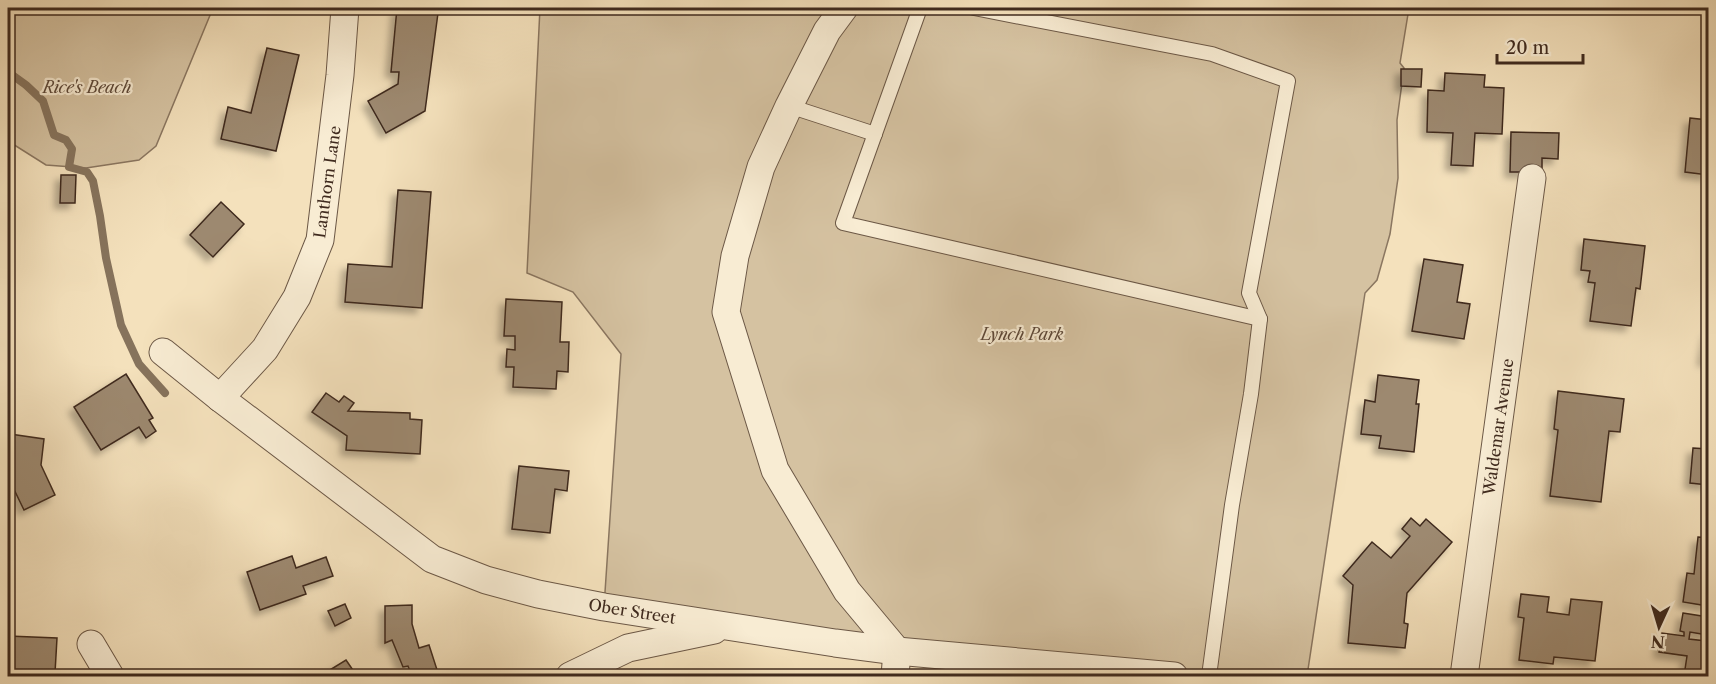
<svg xmlns="http://www.w3.org/2000/svg" width="1716" height="684" viewBox="0 0 1716 684" font-family="'Libre Caslon Text',serif">
<style>
.green{fill:#d5c2a1;stroke:#8a7660;stroke-width:1.5}
.lines{fill:none;stroke-linecap:round;stroke-linejoin:round}
.stream{stroke:#86735c;stroke-width:8}
.building{fill:#9d8970;stroke:#3f2a1e;stroke-width:1.5;filter:url(#shadow)}
.service-casing{stroke:#6c5846;stroke-width:16}
.minor-casing{stroke:#6c5846;stroke-width:29}
.service{stroke:#f8ecd3;stroke-width:14}
.minor{stroke:#f8ecd3;stroke-width:27}
.labels{text-anchor:middle;stroke-width:4.5;stroke-linejoin:round;paint-order:stroke}
.park-label{font-size:16px;font-style:italic;fill:#5d4838;stroke:#f8ecd3}
.street-label{font-size:16px;fill:#3f2a1e;stroke:#f8ecd3}
</style>
<defs>
<filter id="shadow"><feDropShadow dx="-5.5" dy="5.5" stdDeviation="3" flood-color="#0004"/></filter>
</defs>
<rect width="100%" height="100%" fill="#f4e1bc"/>
<filter id="stains"><feTurbulence type="fractalNoise" baseFrequency=".00333" numOctaves="4"/><feColorMatrix values="0 0 0 0 .2 0 0 0 0 .09 0 0 0 0 .02 0 0 0 .5 -.17"/></filter>
<radialGradient id="worn" r=".72"><stop offset=".6" stop-color="#630" stop-opacity="0"/><stop offset="1" stop-color="#630" stop-opacity=".3"/></radialGradient>
<g class="green">
<polygon points="8,8 213,8 156,146 139,160 86,168 46,165 8,141"/>
<polygon points="540,8 1409,8 1400,63 1404,68 1397,120 1398,178 1390,234 1377,280 1365,293 1307,676 1174,676 604,607 621,354 573,292 527,273"/>
</g>
<g class="lines">
<polyline class="stream" points="8,72 26,85 43,101 54,135 66,140 72,149 69,167 87,172 93,181 100,216 106,258 121,325 139,364 165,393"/>
</g>
<g class="building">
<polygon points="397,8 438,13 425,111 386,133 368,101 398,84 399,72 391,72"/>
<polygon points="267,48 299,55 276,151 221,139 228,107 251,113"/>
<polygon points="1401,69 1422,69 1421,87 1401,86"/>
<polygon points="1445,73 1485,75 1484,87 1504,88 1502,134 1475,133 1473,166 1451,165 1453,133 1427,132 1428,90 1444,91"/>
<polygon points="1690,118 1708,120 1708,175 1685,172"/>
<polygon points="1511,132 1559,133 1558,159 1542,158 1542,172 1510,172"/>
<polygon points="61,175 76,175 75,203 60,203"/>
<polygon points="398,190 431,192 422,308 345,302 348,264 392,267"/>
<polygon points="221,202 244,224 213,257 190,235"/>
<polygon points="1584,239 1645,246 1640,289 1636,288 1631,326 1590,321 1595,283 1588,282 1590,271 1581,270"/>
<polygon points="1424,259 1463,265 1457,302 1470,304 1464,339 1412,331"/>
<polygon points="506,299 562,302 560,342 569,342 568,372 557,371 556,389 513,387 514,367 506,367 507,349 515,350 515,336 504,336"/>
<polygon points="1708,330 1708,361 1703,360"/>
<polygon points="126,374 153,418 149,420 156,431 146,438 139,427 101,450 74,407"/>
<polygon points="1378,375 1419,380 1416,404 1419,404 1414,452 1379,448 1381,436 1361,434 1365,400 1375,402"/>
<polygon points="1558,391 1624,399 1620,432 1609,431 1601,502 1550,496 1558,430 1554,429"/>
<polygon points="326,393 339,402 344,396 354,403 348,411 410,413 410,419 422,420 420,454 346,450 347,436 312,412"/>
<polygon points="10,434 44,439 41,465 55,495 24,510 8,477 8,452"/>
<polygon points="1693,448 1708,449 1708,485 1690,483"/>
<polygon points="519,466 569,471 567,491 555,489 550,533 512,529"/>
<polygon points="1411,518 1420,526 1426,519 1452,542 1407,593 1404,623 1408,624 1405,648 1348,643 1353,585 1343,576 1372,542 1391,558 1410,536 1402,529"/>
<polygon points="1698,537 1708,538 1708,606 1683,602 1687,573 1694,574"/>
<polygon points="292,556 296,568 326,557 333,576 303,586 306,594 260,610 247,572"/>
<polygon points="1521,594 1549,597 1547,612 1569,615 1571,599 1602,602 1595,661 1554,657 1553,664 1519,660 1524,618 1518,617"/>
<polygon points="345,604 351,618 335,626 328,611"/>
<polygon points="412,605 412,624 419,648 429,645 439,676 412,676 408,666 403,667 392,640 385,643 385,606"/>
<polygon points="1683,613 1708,617 1708,635 1690,632 1689,639 1706,641 1703,665 1708,665 1708,676 1684,676 1687,656 1659,652 1662,633 1684,636 1684,632 1680,631"/>
<polygon points="8,636 57,638 55,673 8,670"/>
<polygon points="346,660 357,676 320,676"/>
</g>
<g class="lines">
<defs>
<g id="service">
<polyline points="920,8 843,223 1260,319"/>
<polyline points="974,8 1212,54 1288,81 1249,293 1260,319 1251,394 1232,505 1209,676"/>
<polyline points="789,106 875,134"/>
</g>
<g id="minor">
<polyline points="844,8 827,31 789,106 761,167 735,256 726,312 775,470 847,591 897,651 895,676"/>
<polyline points="163,352 220,398 432,559 486,580 538,594 604,607 835,643 897,651 1174,676"/>
<polyline points="220,398 265,349 297,297 320,240 340,75 345,8"/>
<polyline points="91,644 110,676"/>
<polyline points="570,676 628,648 714,630"/>
<polyline points="1464,676 1532,178"/>
</g>
</defs>
<use href="#service" class="service-casing"/>
<use href="#minor" class="minor-casing"/>
<use href="#service" class="service"/>
<use href="#minor" class="minor"/>
</g>
<g class="labels">
<g class="park-label">
<text x="87" y="93">Rice's Beach</text>
<text x="1022" y="340">Lynch Park</text>
</g>
<g class="street-label">
<text transform="translate(327 182) rotate(-82)" y="6">Lanthorn Lane</text>
<text transform="translate(1498 427) rotate(-82)" y="6">Waldemar Avenue</text>
<text transform="translate(632 611) rotate(9)" y="6">Ober Street</text>
</g>
</g>
<rect width="1716" height="684" fill="none" stroke="#f4e1bc" stroke-width="30"/>
<rect x="9" y="9" width="1698" height="666" fill="none" stroke="#3f2a1e" stroke-width="3"/>
<rect x="15" y="15" width="1686" height="654" fill="none" stroke="#3f2a1e" stroke-width="1.5"/>
<g transform="translate(1659 627) rotate(184)" stroke="#f8ecd3" stroke-width="4.5" paint-order="stroke">
<path d="M0-4.5L10 22L0 15L-10 22Z" fill="#3f2a1e"/>
<text y="-9" font-size="16" font-weight="bold" text-anchor="middle" fill="#3f2a1e">N</text>
</g>
<path d="M1497 54v9h86v-9" fill="none" stroke="#3f2a1e" stroke-width="3"/>
<text x="1506" y="54" font-size="18" fill="#3f2a1e" stroke="#f8ecd3" stroke-width="4.5" paint-order="stroke">20 m</text>
<rect width="100%" height="100%" filter="url(#stains)"/>
<rect width="100%" height="100%" fill="url(#worn)"/>
</svg>
